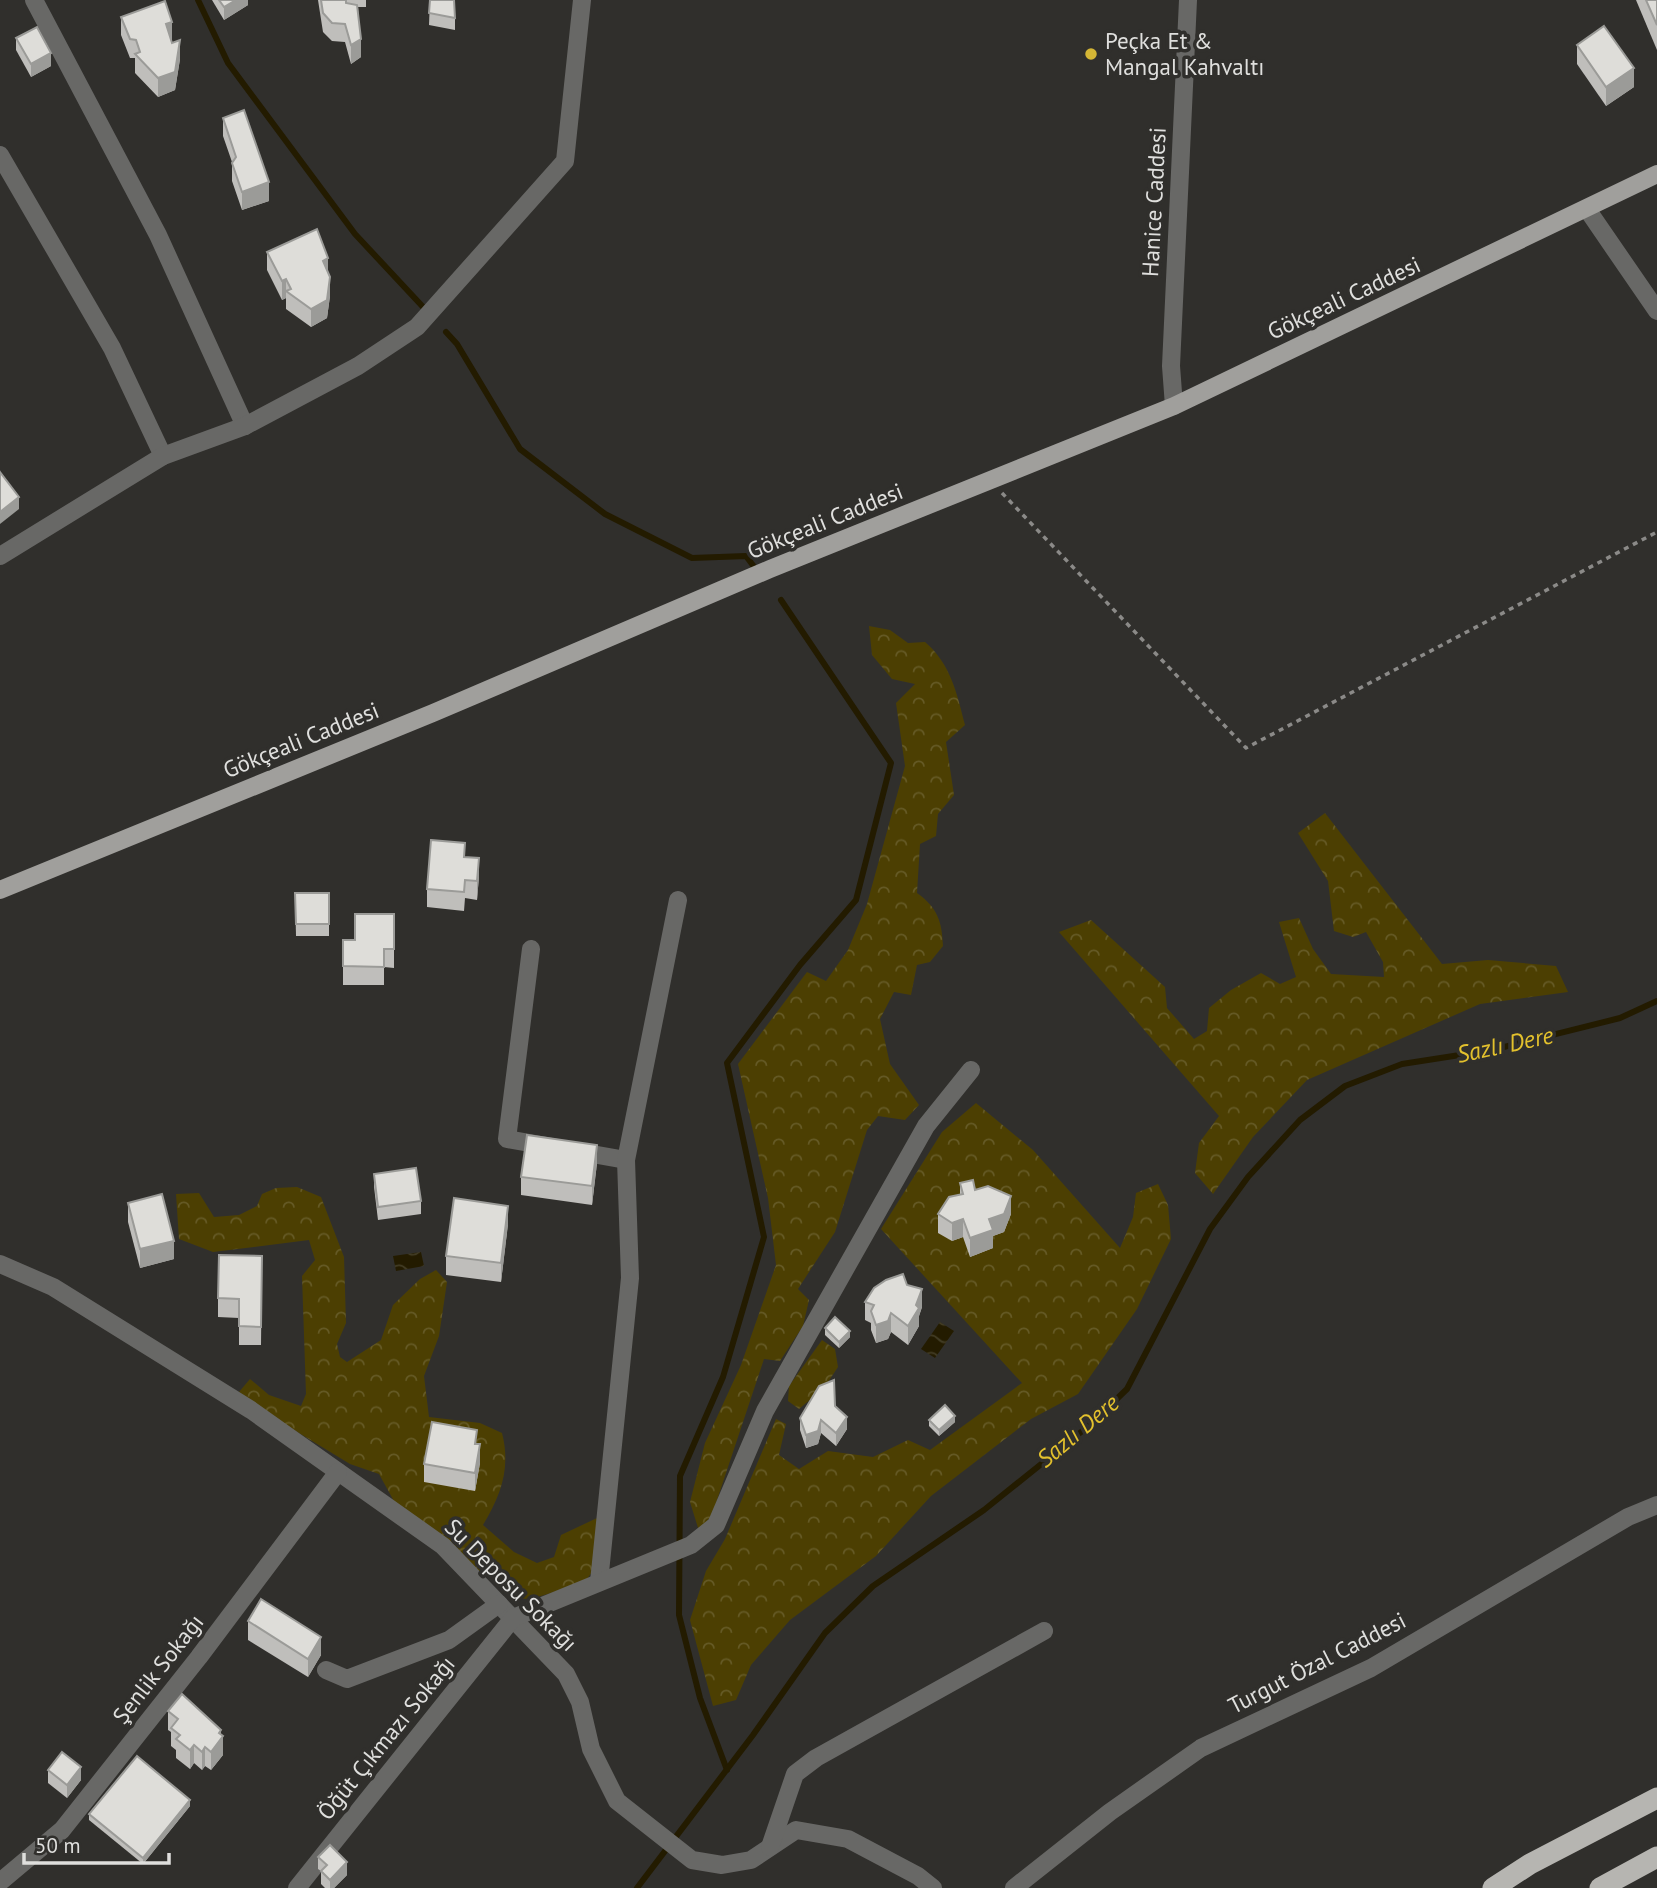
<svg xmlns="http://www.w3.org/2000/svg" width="1657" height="1888" viewBox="0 0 1657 1888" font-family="'PT Sans',sans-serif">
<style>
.forest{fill:url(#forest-crowns)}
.water{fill:url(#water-waves)}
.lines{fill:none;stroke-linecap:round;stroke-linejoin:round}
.stream{stroke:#231b00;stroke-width:6}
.path{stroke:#8b8a88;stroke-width:3.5;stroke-dasharray:5 5;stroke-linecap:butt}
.minor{stroke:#686866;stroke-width:18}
.major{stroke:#a09f9c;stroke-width:18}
.highway{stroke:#b6b5b1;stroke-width:21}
.wall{fill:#bfbebb}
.shaded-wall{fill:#9b9b98}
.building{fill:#deddd9;stroke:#9b9b98;stroke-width:2}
.poi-dot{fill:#d4b635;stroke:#302f2c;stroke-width:2.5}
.labels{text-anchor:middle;stroke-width:7;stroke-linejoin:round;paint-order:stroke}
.poi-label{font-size:23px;fill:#dfdfdd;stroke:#302f2c;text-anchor:start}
.street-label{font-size:23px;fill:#dfdfdd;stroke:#302f2c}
.water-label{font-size:24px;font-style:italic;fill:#e3c12d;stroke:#302f2c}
</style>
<defs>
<pattern id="forest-crowns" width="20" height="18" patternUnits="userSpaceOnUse" patternTransform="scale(1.75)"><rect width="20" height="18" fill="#4c3f02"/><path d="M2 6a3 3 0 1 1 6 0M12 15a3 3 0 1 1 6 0" fill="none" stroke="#655a26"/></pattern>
<pattern id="water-waves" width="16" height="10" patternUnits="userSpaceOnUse" patternTransform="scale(1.75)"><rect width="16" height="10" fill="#231b00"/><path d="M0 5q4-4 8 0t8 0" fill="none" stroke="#423c25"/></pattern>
</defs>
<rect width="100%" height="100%" fill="#302f2c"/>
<g class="forest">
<path d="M869,626L890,630L908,643L925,642C951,664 957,694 965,725L946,742L954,795L938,814L936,836L920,844L917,893C938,908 942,922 943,946L930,962L917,965L911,995L894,992L880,1019L890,1064L919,1105L905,1120L878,1116L867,1130L835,1232L798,1289L809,1300L803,1326L780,1361L764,1359L712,1515L699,1531L690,1502L705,1443L741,1365L776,1265L768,1198L738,1064L807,972L826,981L848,950L867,904L905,766L896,703L915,684L892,679L872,655Z"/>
<polygon points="1325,813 1442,964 1488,960 1556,966 1568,992 1480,1004 1307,1080 1253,1137 1213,1194 1195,1173 1199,1143 1219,1116 1059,932 1091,920 1165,987 1167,1008 1194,1039 1207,1031 1209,1008 1231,990 1261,973 1280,984 1296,977 1279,922 1299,918 1313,949 1331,974 1384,977 1383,962 1366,932 1353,937 1334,931 1328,881 1298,833"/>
<polygon points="976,1103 1033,1150 1120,1248 1133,1217 1136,1193 1158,1184 1168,1205 1171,1239 1137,1309 1078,1394 1031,1419 931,1496 876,1556 790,1620 751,1665 736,1700 713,1706 690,1620 706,1571 725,1539 776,1419 786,1424 779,1455 799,1469 828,1451 873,1457 908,1440 930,1450 1022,1383 881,1229 942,1132"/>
<path d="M297,1187L321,1197L344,1257L346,1323L337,1344L340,1357L347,1362L381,1340L393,1305L420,1279L436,1270L447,1282L439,1336L424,1376L429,1417L480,1423L502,1433C511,1468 501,1495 483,1525L514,1552L537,1563L554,1557L561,1535L597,1518L601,1560L584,1583L531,1599L511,1598L498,1573L484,1576L455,1546L395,1503L379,1474L350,1464L271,1416L239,1392L250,1379L269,1395L301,1406L306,1394L302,1276L315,1260L309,1240L213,1252L179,1239L176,1194L199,1193L214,1217L239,1215L257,1206L262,1194L276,1188Z"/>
<polygon points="822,1340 835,1349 838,1367 824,1388 799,1409 788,1401 789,1386"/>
</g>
<g class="water">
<polygon points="421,1252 424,1266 396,1271 393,1256"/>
<polygon points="940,1322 954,1331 935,1358 921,1349"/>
</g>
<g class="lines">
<g class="stream">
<polyline points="198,0 228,63 355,234 424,308"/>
<polyline points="446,332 457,344 520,449 605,514 692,558 746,556 758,572"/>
<polyline points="727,1770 700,1698 679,1615 680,1476 723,1377 764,1237 727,1063 800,965 856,900 891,763 781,600"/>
<polyline points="637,1888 753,1735 825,1633 873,1586 984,1510 1091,1424 1127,1389 1210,1229 1248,1177 1300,1120 1345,1086 1402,1064 1492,1050 1620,1018 1657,1001"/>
</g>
<polyline class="path" points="1002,493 1246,748 1657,532"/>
<g class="minor">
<polyline points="34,0 158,235 245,426"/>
<polyline points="0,155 112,348 163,456"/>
<polyline points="1587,209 1657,311"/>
<polyline points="1174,406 1171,366 1188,0"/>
<polyline points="0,556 163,456 245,426 358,366 417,327 565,161 582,0"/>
<polyline points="531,949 507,1139 626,1160"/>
<polyline points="0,1264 53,1287 251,1410 443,1546 566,1674 580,1702 591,1749 617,1801 692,1860 722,1865 751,1860 796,1830 848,1839 918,1876 933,1888"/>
<polyline points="599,1582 630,1278 626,1160 678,900"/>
<polyline points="326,1670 347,1679 449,1640 499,1604"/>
<polyline points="770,1847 795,1774 816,1758 1044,1631"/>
<polyline points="0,1882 62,1830 199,1657 338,1472"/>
<polyline points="297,1888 513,1618 691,1545 716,1525 765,1411 926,1126 971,1070"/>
<polyline points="1014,1888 1110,1812 1201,1748 1371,1668 1628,1517 1657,1505"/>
</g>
<polyline class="major" points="0,890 433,713 770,569 1174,406 1657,174"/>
<g class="highway">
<polyline points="1493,1888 1530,1864 1657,1798"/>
<polyline points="1600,1888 1657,1857"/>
</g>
</g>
<g class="wall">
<polygon points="212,0 248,0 248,5 224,20"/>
<polygon points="318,0 366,0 366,7 358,7 361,57 351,64 345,42 332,41 323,32"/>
<polygon points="430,0 455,18 455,30 429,25"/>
<polygon points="1636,0 1657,0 1657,50"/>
<polygon points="121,17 172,40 171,40 180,59 175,90 158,97 135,73 135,58 130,58 121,35"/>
<polygon points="16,38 51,66 31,77 16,50"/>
<polygon points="1577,45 1634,87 1606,106 1577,64"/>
<polygon points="223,118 269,201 242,210 232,181 232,162 223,136"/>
<polygon points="267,252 328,274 330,296 327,318 311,327 286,309 286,298 282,300 267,270"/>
<polygon points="465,857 479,876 477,900 465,898 464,911 427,907 427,889"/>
<polygon points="295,893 329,893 329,936 296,936"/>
<polygon points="394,914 394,968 384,967 384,985 343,985 343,940 355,940"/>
<polygon points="597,1163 592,1205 521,1195 521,1177"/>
<polygon points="374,1174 421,1201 421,1214 378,1220 374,1187"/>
<polygon points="960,1183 975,1190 1011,1214 1004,1232 993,1236 993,1248 970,1257 963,1237 952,1241 938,1233 938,1214 960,1194"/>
<polygon points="128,1203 174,1259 140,1268 128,1222"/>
<polygon points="508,1224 501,1282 446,1275 446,1256"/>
<polygon points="262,1256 261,1345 239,1345 239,1318 218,1317 218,1298"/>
<polygon points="907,1285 922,1307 919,1316 919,1326 908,1345 891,1332 888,1339 876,1343 871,1330 871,1323 865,1320 865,1302"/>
<polygon points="825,1328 850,1337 839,1348 825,1335"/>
<polygon points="835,1406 847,1429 836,1446 821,1433 818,1444 806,1448 800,1430 800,1418"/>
<polygon points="929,1420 955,1422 939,1436 929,1426"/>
<polygon points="477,1444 480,1463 475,1491 424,1482 424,1464"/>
<polygon points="248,1621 321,1655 308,1677 248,1640"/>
<polygon points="168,1711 221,1735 223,1755 211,1770 205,1766 202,1770 194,1763 190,1769 176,1758 176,1750 171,1746 171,1732 168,1730"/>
<polygon points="48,1770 81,1780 67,1798 48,1783"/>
<polygon points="190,1806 143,1864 89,1820 89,1814"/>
<polygon points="318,1857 347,1875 334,1888 325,1888 321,1884 321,1871 318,1869"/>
</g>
<g class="shaded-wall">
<polygon points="236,0 248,0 248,5 224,20 224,7"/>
<polygon points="172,22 172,40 166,43 166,24"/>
<polygon points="361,39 361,57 351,64 351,45"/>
<polygon points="180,40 180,59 175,90 158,97 158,78"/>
<polygon points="51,53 51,66 31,77 31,64"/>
<polygon points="1634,68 1634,87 1606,106 1606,87"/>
<polygon points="269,182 269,201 242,210 242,192"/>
<polygon points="328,258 328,277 323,261"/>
<polygon points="330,277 330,296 327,318 311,327 311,309"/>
<polygon points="286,279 286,298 282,300 282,281"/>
<polygon points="19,497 19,509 0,524 0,512"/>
<polygon points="479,858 479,876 477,900 477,881"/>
<polygon points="597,1145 597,1163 592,1205 592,1186"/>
<polygon points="1011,1196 1011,1214 1004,1232 993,1236 993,1248 970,1257 970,1238"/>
<polygon points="508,1206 508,1224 501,1282 501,1263"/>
<polygon points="963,1219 963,1237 952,1241 952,1223"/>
<polygon points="174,1241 174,1259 140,1268 140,1249"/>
<polygon points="922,1289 922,1307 919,1316 919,1326 908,1345 908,1326"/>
<polygon points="891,1313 891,1332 888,1339 876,1343 876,1325"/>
<polygon points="850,1331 850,1337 839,1348 839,1342"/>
<polygon points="955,1416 955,1422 939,1436 939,1430"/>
<polygon points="847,1417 847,1429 836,1446 836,1433"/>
<polygon points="821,1420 821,1433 818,1444 806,1448 806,1435"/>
<polygon points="480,1444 480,1463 475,1491 475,1473"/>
<polygon points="321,1637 321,1655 308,1677 308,1659"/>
<polygon points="221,1730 221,1739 223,1736 223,1755 211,1770 211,1752"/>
<polygon points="194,1745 194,1763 190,1769 190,1750"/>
<polygon points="205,1747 205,1766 202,1770 202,1752"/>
<polygon points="81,1767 81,1780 67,1798 67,1785"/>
<polygon points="190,1800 190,1806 143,1864 143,1858"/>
<polygon points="347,1862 347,1875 334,1888 330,1888 330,1880"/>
</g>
<g class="building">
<polygon points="219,0 236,0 224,7"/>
<polygon points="321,0 346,0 346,3 357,5 361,39 351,45 345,24 332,23 323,13"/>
<polygon points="430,0 454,0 455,18 429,13"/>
<polygon points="1646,0 1657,0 1657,25"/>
<polygon points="165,1 172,22 166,24 172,43 180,40 175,72 158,78 135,54 140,52 136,40 130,39 121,17"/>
<polygon points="1604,26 1634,68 1606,87 1577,45"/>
<polygon points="37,27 51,53 31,64 16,38"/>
<polygon points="244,110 269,182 242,192 232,163 236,157 223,118"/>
<polygon points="317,229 328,258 323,261 330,277 327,300 311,309 286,291 291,289 286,279 282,281 267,252"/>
<polygon points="0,472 19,497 0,512"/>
<polygon points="431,840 465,843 464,857 479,858 477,881 465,880 464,892 427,889"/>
<polygon points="295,893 329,893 329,924 296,924"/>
<polygon points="355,914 394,914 394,949 384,949 384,967 343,966 343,940 355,940"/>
<polygon points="527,1135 597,1145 592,1186 521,1177"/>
<polygon points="416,1168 421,1201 378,1207 374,1174"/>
<polygon points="973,1180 975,1190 988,1186 1011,1196 1004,1214 989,1219 993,1230 970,1238 963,1219 952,1223 938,1214 949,1197 963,1194 960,1183"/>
<polygon points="162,1194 174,1241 140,1249 128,1203"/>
<polygon points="454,1198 508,1206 501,1263 446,1256"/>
<polygon points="219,1255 262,1256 261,1327 239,1326 239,1299 218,1298"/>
<polygon points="903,1274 907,1285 922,1289 916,1305 919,1308 908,1326 891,1313 888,1321 876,1325 871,1311 874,1305 865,1302 874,1288 886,1280"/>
<polygon points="835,1317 850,1331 839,1342 825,1328"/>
<polygon points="834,1380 835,1406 847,1417 836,1433 821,1420 818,1431 806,1435 800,1418 819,1386"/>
<polygon points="945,1405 955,1416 939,1430 929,1420"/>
<polygon points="432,1422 477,1430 475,1444 480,1444 475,1473 424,1464"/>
<polygon points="261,1599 321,1637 308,1659 248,1621"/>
<polygon points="182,1694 221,1730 219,1733 223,1736 211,1752 205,1747 202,1752 194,1745 190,1750 176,1739 180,1735 171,1728 178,1719 168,1711"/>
<polygon points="62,1752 81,1767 67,1785 48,1770"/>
<polygon points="137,1756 190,1800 143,1858 89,1814"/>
<polygon points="330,1845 347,1862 330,1880 321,1871 327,1865 318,1857"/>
</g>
<circle class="poi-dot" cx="1091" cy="54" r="7"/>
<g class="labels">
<g class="poi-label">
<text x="1105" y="49">Peçka Et &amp;<tspan x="1105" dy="26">Mangal Kahvaltı</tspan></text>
</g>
<g class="street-label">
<text transform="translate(1154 202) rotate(-87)" y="8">Hanice Caddesi</text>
<text transform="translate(1344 298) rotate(-25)" y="8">Gökçeali Caddesi</text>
<text transform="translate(825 521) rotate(-22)" y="8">Gökçeali Caddesi</text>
<text transform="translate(301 740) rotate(-22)" y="8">Gökçeali Caddesi</text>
<text transform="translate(511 1585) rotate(45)" y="8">Su Deposu Sokağı</text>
<text transform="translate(1317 1663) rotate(-27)" y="8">Turgut Özal Caddesi</text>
<text transform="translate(158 1669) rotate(-52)" y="8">Şenlik Sokağı</text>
<text transform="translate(386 1738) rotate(-51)" y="8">Öğüt Çıkmazı Sokağı</text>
</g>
<g class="water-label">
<text transform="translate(1505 1045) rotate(-12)" y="8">Sazlı Dere</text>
<text transform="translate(1078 1431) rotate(-40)" y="8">Sazlı Dere</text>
</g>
</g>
<path d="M24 1853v10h145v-10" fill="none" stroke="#dfdfdd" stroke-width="3.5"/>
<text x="35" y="1853" font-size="21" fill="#dfdfdd" stroke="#302f2c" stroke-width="5" paint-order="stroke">50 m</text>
</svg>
